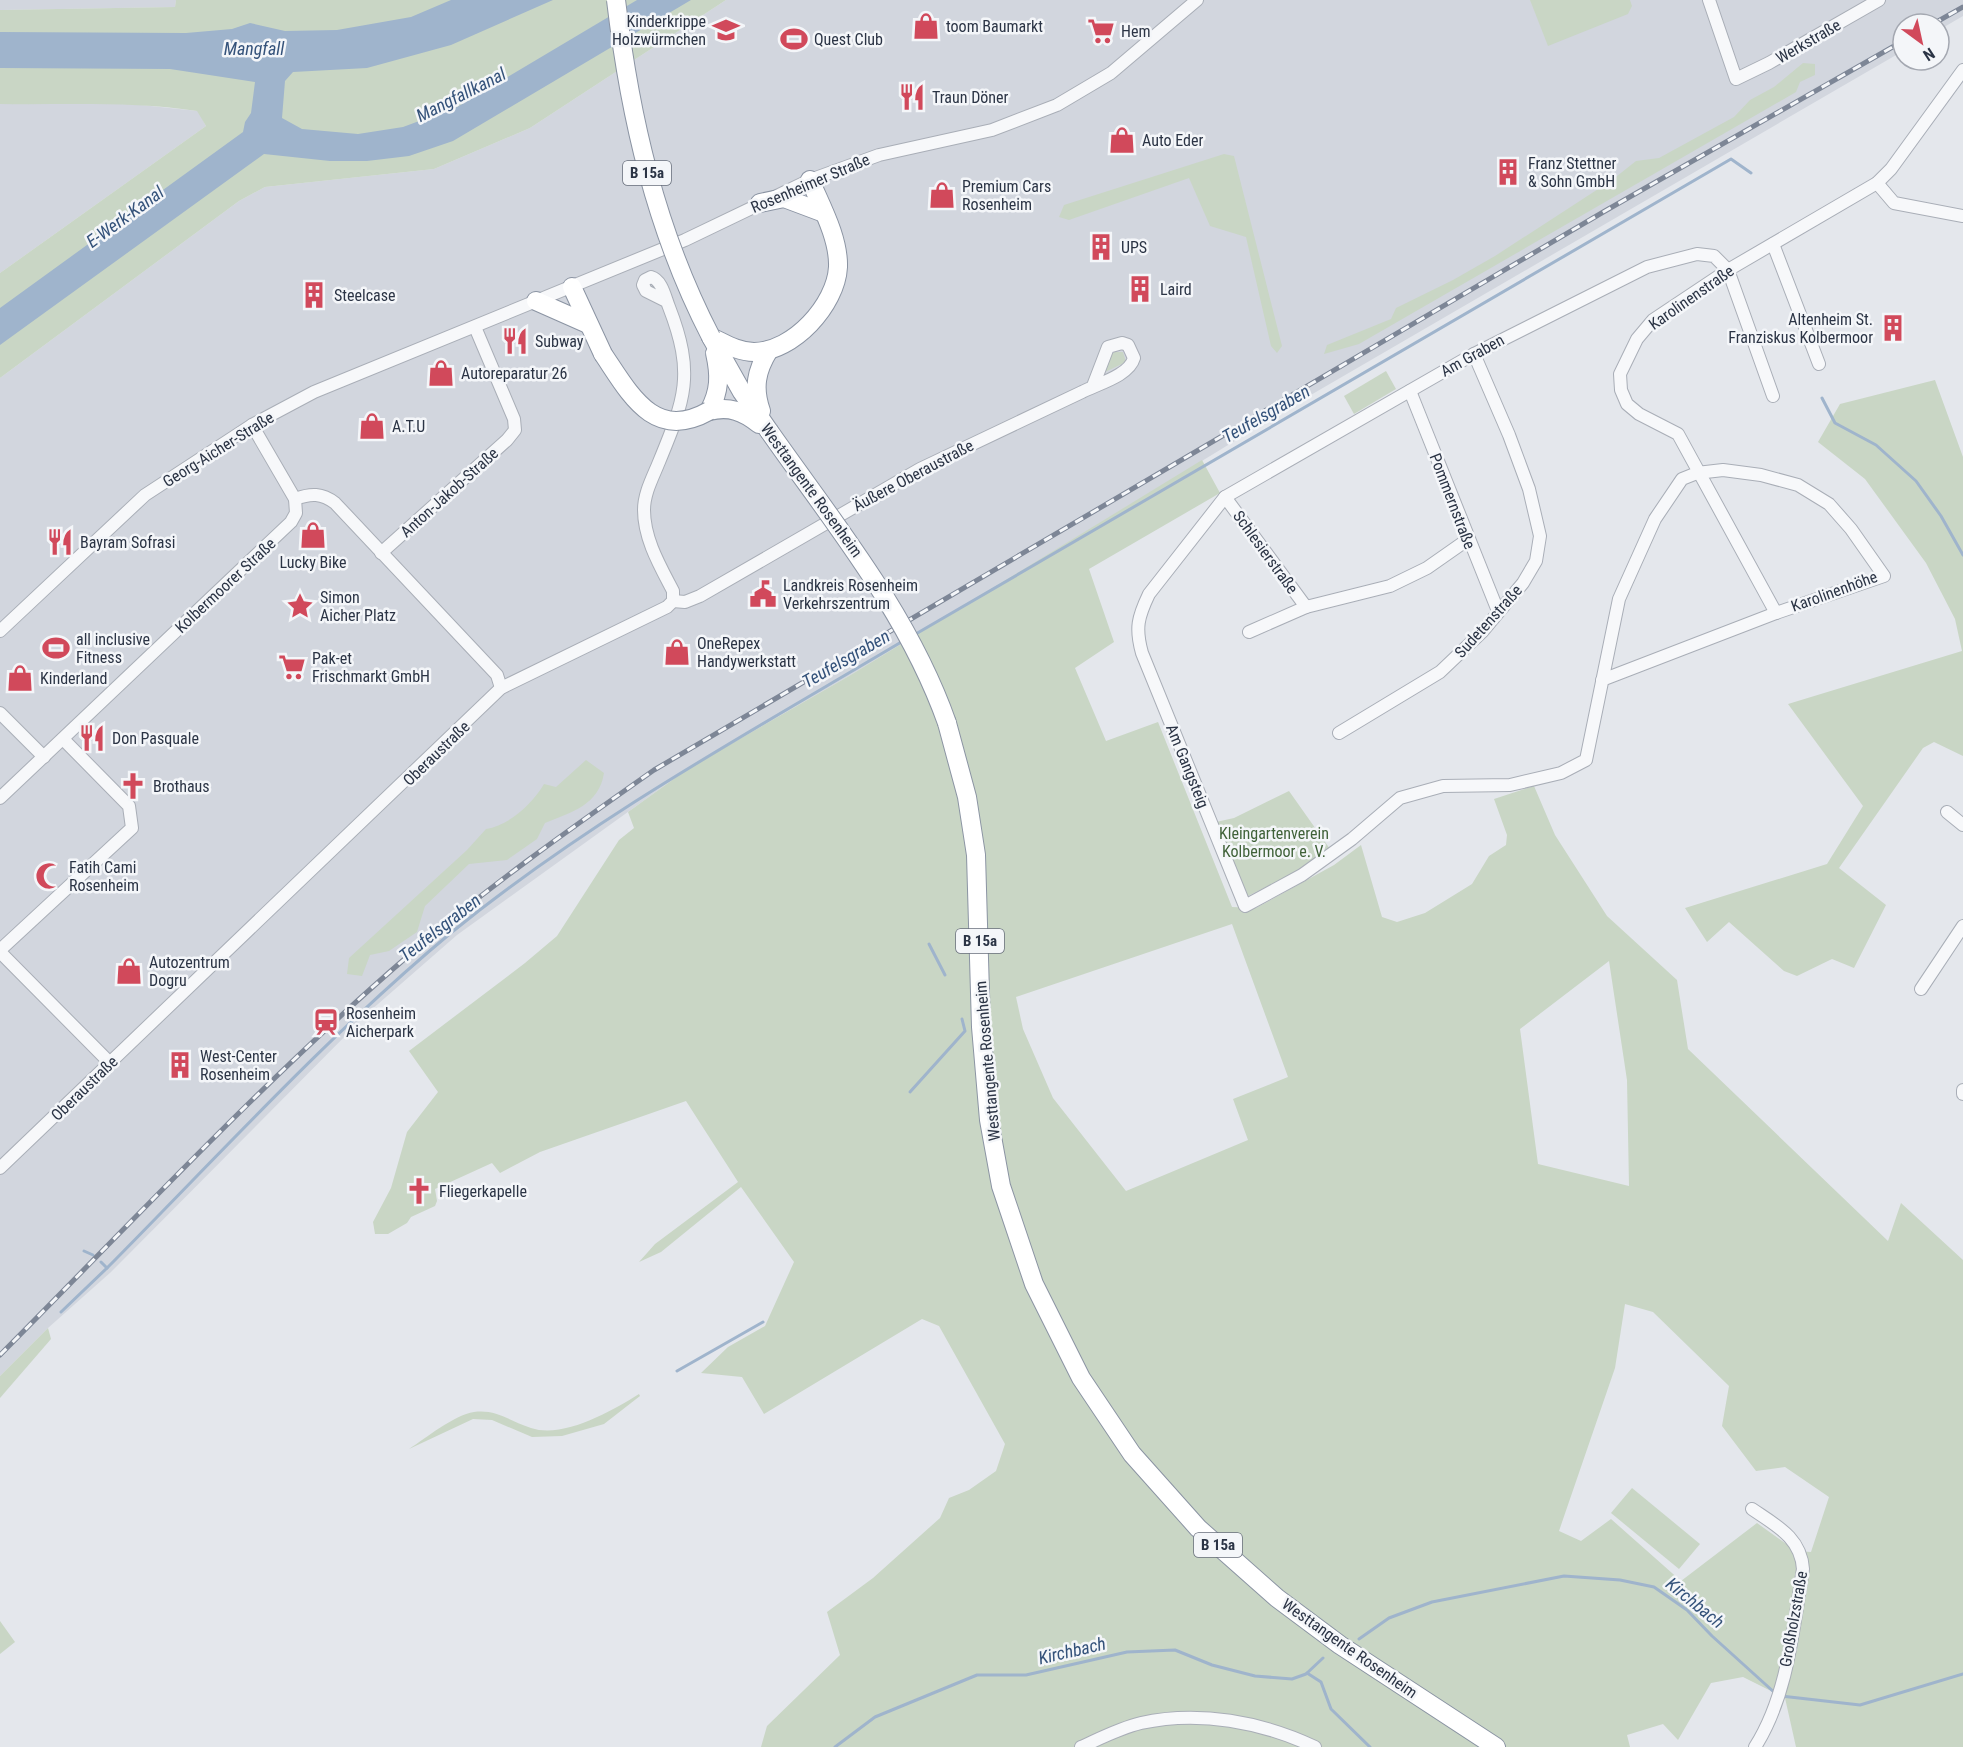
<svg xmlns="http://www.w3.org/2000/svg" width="1963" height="1747" viewBox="0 0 1963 1747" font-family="'Roboto Condensed',sans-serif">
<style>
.built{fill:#d2d6de}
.green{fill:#c9d6c5;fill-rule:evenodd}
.water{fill:#9fb4cc}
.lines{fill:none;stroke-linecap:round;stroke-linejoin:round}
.stream{stroke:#9fb4cc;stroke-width:3}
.minor-casing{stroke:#a9aeb7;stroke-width:14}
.highway-casing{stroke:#8b94a3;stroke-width:20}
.minor{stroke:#f7f8fa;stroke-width:12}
.highway{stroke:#fff;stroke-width:18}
.rail-casing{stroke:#7d8696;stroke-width:5}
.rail{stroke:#f4f6f9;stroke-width:3;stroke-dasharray:9;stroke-linecap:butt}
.highway-bridge-casing{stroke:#8b94a3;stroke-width:20;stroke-linecap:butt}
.highway-bridge{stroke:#fff;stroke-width:18}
.labels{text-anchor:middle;stroke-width:5;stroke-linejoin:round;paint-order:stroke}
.shield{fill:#f4f6f9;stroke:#676e7b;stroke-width:1.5}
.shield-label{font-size:15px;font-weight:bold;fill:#2b3445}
.poi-label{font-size:16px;fill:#2b3445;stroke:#f4f6f9;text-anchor:start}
.street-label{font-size:16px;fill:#2b3445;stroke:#f4f6f9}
.park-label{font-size:16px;fill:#3f6138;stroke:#f4f6f9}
.water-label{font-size:18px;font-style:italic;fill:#34527a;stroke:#f4f6f9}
</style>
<rect width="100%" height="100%" fill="#e4e7ec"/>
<g class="built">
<polygon points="0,0 176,0 175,7 0,10"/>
<polygon points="726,0 1963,0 1963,16 1939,30 1939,24 1903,24 1903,51 1297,403 849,676 689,768 457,935 370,1011 111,1272 48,1328 0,1376 0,378 239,201 265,187 434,169 530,128"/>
<polygon points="122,103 198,111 206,126 0,273 0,104"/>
</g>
<g class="green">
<path d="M176,0H726L530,128L434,169L265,187L239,201L0,378V273L206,126L197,111C131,101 67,105 0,104V10L175,7Z"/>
<polygon points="1530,0 1630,0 1632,6 1628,14 1548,46"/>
<polygon points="1803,63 1815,64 1815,75 1800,82 1796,92 1359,344 1324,354 1327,345 1391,319 1396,308 1453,280 1495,256 1612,180 1636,161 1659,158 1734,117 1750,100 1774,87"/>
<polygon points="1224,154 1234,156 1282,346 1277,353 1271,346 1246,237 1210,226 1189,178 1069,220 1059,217 1064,205"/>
<polygon points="1115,352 1123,352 1126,362 1103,373 1110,355"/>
<polygon points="1386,371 1396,389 1354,414 1344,396"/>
<polygon points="1935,380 1963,457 1963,756 1934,742 1923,748 1839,868 1886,905 1854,968 1832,959 1797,976 1784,971 1729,922 1707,942 1685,908 1827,864 1863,806 1788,704 1962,651 1955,619 1926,563 1865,479 1818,442 1840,404"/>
<path d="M1202,460L1220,493L1089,569L1114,642L1075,668L1106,741L1158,722L1232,907L1256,908L1334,865L1361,845L1382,917L1397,922L1425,913L1472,884L1489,856L1506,845L1507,835L1494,799L1534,786L1555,835L1607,916L1677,980L1688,1049L1888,1241L1901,1203L1963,1260V1747H1796L1785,1698L1743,1677L1711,1683L1678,1740L1663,1724L1627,1735L1630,1747H761L767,1726L840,1655L827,1612L873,1578L940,1518L949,1498L969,1490L996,1471L1005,1444L939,1326L922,1319L764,1414L742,1377L701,1373L728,1347L765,1326L794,1262L741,1187L661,1252L639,1262L655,1244L738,1182L686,1101L540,1152L500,1173L492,1163L435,1189L437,1201L435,1206L411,1217L407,1223L388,1234H375L373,1222L391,1188L407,1132L438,1092L409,1051L525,963L557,936L619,840L634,828L628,812L689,768L849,676ZM1232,924L1288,1077L1233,1099L1248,1140L1126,1191L1053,1098L1023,1029L1016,997ZM1609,961L1627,1080L1629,1186L1538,1164L1520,1029ZM1625,1304L1653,1312L1729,1386L1722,1426L1756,1471L1785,1467L1829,1497L1811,1552L1796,1551L1757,1523L1681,1581L1611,1519L1581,1541L1559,1531L1615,1368Z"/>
<path d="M586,760L604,773C599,805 572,812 545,823L537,839L507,860L469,864L425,906L417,932L389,951L370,955L362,976L347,974L349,958L467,850L486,829C510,825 532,804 544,784L556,787Z"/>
<polygon points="1289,791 1330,849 1312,864 1248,896 1216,822 1234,818"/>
<polygon points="48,1328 51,1339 0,1398 0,1376"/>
<path d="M639,1394L640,1396L604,1424L562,1436L532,1437L492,1420L473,1419L409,1449C426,1438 454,1415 474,1412C496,1409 510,1421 531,1428C563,1439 612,1411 639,1394Z"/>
<polygon points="1632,1488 1700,1544 1679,1569 1611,1513"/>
<polygon points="0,1621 15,1642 0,1654"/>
</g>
<polygon class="water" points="451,0 553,0 451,45 367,68 293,72 285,81 282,118 302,129 358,134 403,127 457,107 637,0 691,0 453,141 409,156 367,161 330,161 264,154 0,345 0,308 243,132 245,122 251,113 255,82 170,69 0,68 0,32 186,33 232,29 250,23 285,31 337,30 411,17"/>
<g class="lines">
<g class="stream">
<polyline points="1822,398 1835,423 1876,445 1916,481 1941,516 1963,555"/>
<polyline points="914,635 1731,159 1751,173"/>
<polyline points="929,944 945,975"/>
<polyline points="910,1092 965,1031 962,1019"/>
<polyline points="84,1251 93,1255"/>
<path d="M101,1262L107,1268C220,1154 329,1034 452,932C591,819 750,732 903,641"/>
<polyline points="61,1312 107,1268"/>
<polyline points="677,1371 763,1322"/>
<polyline points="1359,1639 1389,1618 1432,1602 1564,1576 1620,1580 1654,1587 1687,1610 1712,1636 1775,1693"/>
<polyline points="1307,1673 1321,1682 1331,1709 1370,1747"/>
<polyline points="1781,1696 1860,1705 1963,1674"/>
<polyline points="835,1747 875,1717 977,1675 1026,1675 1127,1652 1175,1650 1212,1665 1255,1676 1292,1679 1306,1674 1323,1658"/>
</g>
<defs>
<g id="minor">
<polyline points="1709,0 1736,79 1769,63 1879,0"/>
<polyline points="1877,183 1894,203 1963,216"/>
<polyline points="1773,244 1819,364"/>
<polyline points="1410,391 1498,611"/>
<polyline points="1225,497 1306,607 1390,586 1427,568 1467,540"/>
<path d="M295,499C311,493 322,493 335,503L497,675L501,688"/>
<polyline points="381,553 507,440 515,430 514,419 475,327"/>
<path d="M673,601L685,602L700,596L920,469L1082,392C1097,384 1129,376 1134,358L1128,345L1122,343L1108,347L1093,386"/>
<polyline points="1776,613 1678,434 1639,414 1627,404 1621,390 1620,374 1637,339 1653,320 1728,270 1877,183 1891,169 1963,70"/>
<polyline points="0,631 145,495 252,425 314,392 685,240 810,180 879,155 992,130 1057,105 1111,73 1197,0"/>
<polyline points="1249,632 1306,607"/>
<path d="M1602,680L1776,613L1884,576L1851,529L1829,504L1798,485L1761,475L1723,470L1697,473L1682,479L1655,519L1619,599L1586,760L1561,773L1510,785L1443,786L1400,798L1352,839L1302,875L1245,906L1142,653C1135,628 1138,617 1149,594L1225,497L1474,354L1647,267L1697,254L1714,256L1728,270L1773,396"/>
<polyline points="0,713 44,757"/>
<polyline points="1339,733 1440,672 1482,632 1523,583 1536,561 1540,536 1529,489 1509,435 1474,354"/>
<polyline points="0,798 291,522 296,513 295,499 252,425"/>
<polyline points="1947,812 1963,825"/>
<polyline points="0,950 132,828 129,806 63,739"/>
<polyline points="0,952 110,1063"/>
<polyline points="1921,989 1963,926"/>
<polyline points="1963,1090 1963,1094"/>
<path d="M0,1168L501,688L667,607L673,601V591C660,566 644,539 644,510C644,493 653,477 659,462C685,399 695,374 669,307C665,297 662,280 651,277L645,280L643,285L646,291L666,301"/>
<path d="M1752,1509C1777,1526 1801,1538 1803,1569C1793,1629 1788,1695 1755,1747"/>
<path d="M1081,1747C1101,1738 1120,1728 1141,1723C1199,1710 1262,1722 1315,1747"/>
</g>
<g id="highway">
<polyline points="760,203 784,198 824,213"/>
<polyline points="572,287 603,354"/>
<polyline points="536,301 588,324"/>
<path d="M711,337C724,343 738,352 754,352C793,352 836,305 838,267C839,238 821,206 810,180"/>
<polyline points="711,337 742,392 769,431"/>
<path d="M709,411C720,391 720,375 715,353"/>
<path d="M709,411C729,406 743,411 759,424"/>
<path d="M761,411C753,388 756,371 769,350"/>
<polyline points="947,723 967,797 976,855 981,1027 989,1120 1001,1186 1034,1284 1081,1378 1132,1454 1198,1528 1277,1598 1340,1645 1496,1747"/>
</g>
</defs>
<use href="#minor" class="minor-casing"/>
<use href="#highway" class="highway-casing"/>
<use href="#minor" class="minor"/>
<use href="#highway" class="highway"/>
<defs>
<g id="rail">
<polyline points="1933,24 1963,7"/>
<path d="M0,1355C134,1220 264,1080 408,956C486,888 570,829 654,770L1605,211L1903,41"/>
</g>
</defs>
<use href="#rail" class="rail-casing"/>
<use href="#rail" class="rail"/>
<defs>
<g id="highway-bridge">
<path d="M616,0C630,118 656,231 711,337"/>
<path d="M603,354C630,394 654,442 709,411"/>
<path d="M769,431C835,525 908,613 947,723"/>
</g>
</defs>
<use href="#highway-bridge" class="highway-bridge-casing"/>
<use href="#highway-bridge" class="highway-bridge"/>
</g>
<defs>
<symbol id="shop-bare" viewBox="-9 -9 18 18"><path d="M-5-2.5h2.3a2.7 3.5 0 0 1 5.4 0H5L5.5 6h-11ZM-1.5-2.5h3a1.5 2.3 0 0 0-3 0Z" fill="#d1495b" stroke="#f4f6f9" stroke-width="2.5" paint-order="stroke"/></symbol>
<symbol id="school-bare" viewBox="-9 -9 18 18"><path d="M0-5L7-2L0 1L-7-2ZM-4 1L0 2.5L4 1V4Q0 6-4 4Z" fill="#d1495b" stroke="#f4f6f9" stroke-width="2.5" paint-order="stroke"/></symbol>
<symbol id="supermarket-bare" viewBox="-9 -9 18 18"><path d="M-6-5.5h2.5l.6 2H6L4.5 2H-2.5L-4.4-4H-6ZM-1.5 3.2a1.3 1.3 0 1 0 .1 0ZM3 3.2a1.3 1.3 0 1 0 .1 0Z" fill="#d1495b" stroke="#f4f6f9" stroke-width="2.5" paint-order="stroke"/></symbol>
<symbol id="stadium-bare" viewBox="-9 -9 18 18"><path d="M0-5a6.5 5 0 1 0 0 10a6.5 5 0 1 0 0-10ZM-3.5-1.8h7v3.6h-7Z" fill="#d1495b" stroke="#f4f6f9" stroke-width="2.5" paint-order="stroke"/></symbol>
<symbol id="restaurant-bare" viewBox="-9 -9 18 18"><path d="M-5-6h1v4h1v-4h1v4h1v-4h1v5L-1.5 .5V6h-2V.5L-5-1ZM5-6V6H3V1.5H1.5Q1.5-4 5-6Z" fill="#d1495b" stroke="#f4f6f9" stroke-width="2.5" paint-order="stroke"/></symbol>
<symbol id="building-bare" viewBox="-9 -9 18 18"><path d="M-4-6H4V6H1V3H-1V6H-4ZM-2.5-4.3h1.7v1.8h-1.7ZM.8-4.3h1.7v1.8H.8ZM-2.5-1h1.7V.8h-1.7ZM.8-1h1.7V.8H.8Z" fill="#d1495b" stroke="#f4f6f9" stroke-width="2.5" paint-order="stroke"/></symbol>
<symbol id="civic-bare" viewBox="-9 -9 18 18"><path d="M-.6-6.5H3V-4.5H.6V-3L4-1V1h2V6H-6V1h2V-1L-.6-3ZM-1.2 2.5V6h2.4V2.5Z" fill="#d1495b" stroke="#f4f6f9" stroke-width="2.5" paint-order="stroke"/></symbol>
<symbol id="sight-bare" viewBox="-9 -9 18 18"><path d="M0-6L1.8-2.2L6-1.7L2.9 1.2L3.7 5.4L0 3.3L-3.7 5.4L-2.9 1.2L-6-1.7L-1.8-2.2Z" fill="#d1495b" stroke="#f4f6f9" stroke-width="2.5" paint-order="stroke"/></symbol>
<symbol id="church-bare" viewBox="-9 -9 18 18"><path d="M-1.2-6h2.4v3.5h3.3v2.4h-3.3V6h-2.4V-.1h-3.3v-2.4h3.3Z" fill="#d1495b" stroke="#f4f6f9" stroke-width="2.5" paint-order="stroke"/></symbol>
<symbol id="mosque-bare" viewBox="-9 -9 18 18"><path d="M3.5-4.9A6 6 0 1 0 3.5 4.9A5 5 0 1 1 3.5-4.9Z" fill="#d1495b" stroke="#f4f6f9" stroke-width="2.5" paint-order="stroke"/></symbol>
<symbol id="station-bare" viewBox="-9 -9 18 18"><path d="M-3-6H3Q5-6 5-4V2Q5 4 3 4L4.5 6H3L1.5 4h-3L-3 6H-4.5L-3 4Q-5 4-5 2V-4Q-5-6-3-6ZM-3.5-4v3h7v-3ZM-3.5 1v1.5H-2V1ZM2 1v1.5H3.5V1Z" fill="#d1495b" stroke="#f4f6f9" stroke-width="2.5" paint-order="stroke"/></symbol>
</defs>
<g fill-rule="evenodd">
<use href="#shop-bare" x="907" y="7" width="38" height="38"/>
<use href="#school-bare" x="707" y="11" width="38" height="38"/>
<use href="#supermarket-bare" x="1082" y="12" width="38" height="38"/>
<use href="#stadium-bare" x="775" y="20" width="38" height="38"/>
<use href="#restaurant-bare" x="893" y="78" width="38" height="38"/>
<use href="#shop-bare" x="1103" y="121" width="38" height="38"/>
<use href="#building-bare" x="1489" y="153" width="38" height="38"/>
<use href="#shop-bare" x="923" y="176" width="38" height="38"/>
<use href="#building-bare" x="1082" y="228" width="38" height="38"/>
<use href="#building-bare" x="1121" y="270" width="38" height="38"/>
<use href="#building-bare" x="295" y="276" width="38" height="38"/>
<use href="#building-bare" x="1874" y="309" width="38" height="38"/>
<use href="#restaurant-bare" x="496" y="322" width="38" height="38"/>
<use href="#shop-bare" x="422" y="354" width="38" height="38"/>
<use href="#shop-bare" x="353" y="407" width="38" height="38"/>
<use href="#shop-bare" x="294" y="516" width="38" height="38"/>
<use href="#restaurant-bare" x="41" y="523" width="38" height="38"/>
<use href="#civic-bare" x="744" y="575" width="38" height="38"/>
<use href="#sight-bare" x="281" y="587" width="38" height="38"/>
<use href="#stadium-bare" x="37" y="629" width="38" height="38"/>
<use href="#shop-bare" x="658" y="633" width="38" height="38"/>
<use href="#supermarket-bare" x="273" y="648" width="38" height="38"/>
<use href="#shop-bare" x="1" y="659" width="38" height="38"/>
<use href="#restaurant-bare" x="73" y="719" width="38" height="38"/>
<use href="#church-bare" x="114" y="767" width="38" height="38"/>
<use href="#mosque-bare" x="30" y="857" width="38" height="38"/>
<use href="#shop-bare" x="110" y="952" width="38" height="38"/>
<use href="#station-bare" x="307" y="1003" width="38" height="38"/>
<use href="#building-bare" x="161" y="1046" width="38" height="38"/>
<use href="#church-bare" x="400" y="1172" width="38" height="38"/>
</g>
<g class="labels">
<g class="shield">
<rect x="623" y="161" width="48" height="24" rx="4.5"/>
<rect x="956" y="929" width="48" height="24" rx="4.5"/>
<rect x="1194" y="1533" width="48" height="24" rx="4.5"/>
</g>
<g class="shield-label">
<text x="647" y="178">B 15a</text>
<text x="980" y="946">B 15a</text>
<text x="1218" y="1550">B 15a</text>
</g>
<g class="poi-label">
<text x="706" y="27" text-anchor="end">Kinderkrippe<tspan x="706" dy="18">Holzwürmchen</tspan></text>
<text x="946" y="32">toom Baumarkt</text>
<text x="1121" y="37">Hem</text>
<text x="814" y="45">Quest Club</text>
<text x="932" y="103">Traun Döner</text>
<text x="1142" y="146">Auto Eder</text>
<text x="1528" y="169">Franz Stettner<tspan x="1528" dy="18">&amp; Sohn GmbH</tspan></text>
<text x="962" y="192">Premium Cars<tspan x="962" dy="18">Rosenheim</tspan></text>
<text x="1121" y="253">UPS</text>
<text x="1160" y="295">Laird</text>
<text x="334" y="301">Steelcase</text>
<text x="1873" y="325" text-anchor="end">Altenheim St.<tspan x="1873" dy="18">Franziskus Kolbermoor</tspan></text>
<text x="535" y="347">Subway</text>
<text x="461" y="379">Autoreparatur 26</text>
<text x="392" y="432">A.T.U</text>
<text x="80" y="548">Bayram Sofrasi</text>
<text x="313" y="568" text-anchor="middle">Lucky Bike</text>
<text x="783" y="591">Landkreis Rosenheim<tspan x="783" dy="18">Verkehrszentrum</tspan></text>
<text x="320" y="603">Simon<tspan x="320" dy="18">Aicher Platz</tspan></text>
<text x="76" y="645">all inclusive<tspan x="76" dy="18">Fitness</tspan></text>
<text x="697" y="649">OneRepex<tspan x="697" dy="18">Handywerkstatt</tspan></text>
<text x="312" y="664">Pak-et<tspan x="312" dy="18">Frischmarkt GmbH</tspan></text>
<text x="40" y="684">Kinderland</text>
<text x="112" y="744">Don Pasquale</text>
<text x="153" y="792">Brothaus</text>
<text x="69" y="873">Fatih Cami<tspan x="69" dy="18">Rosenheim</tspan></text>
<text x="149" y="968">Autozentrum<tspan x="149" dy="18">Dogru</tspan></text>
<text x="346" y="1019">Rosenheim<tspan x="346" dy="18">Aicherpark</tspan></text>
<text x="200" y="1062">West-Center<tspan x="200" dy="18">Rosenheim</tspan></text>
<text x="439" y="1197">Fliegerkapelle</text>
</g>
<g class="street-label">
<text transform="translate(1808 41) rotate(-30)" y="6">Werkstraße</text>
<text transform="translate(810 183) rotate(-23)" y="6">Rosenheimer Straße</text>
<text transform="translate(1691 297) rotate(-35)" y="6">Karolinenstraße</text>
<text transform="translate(1472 355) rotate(-29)" y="6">Am Graben</text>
<text transform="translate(218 449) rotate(-32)" y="6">Georg-Aicher-Straße</text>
<text transform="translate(913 475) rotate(-28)" y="6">Äußere Oberaustraße</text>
<text transform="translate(812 490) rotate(54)" y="6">Westtangente Rosenheim</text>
<text transform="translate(449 492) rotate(-42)" y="6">Anton-Jakob-Straße</text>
<text transform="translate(1453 501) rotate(69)" y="6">Pommernstraße</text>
<text transform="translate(1266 552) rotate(54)" y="6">Schlesierstraße</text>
<text transform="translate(225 585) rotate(-43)" y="6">Kolbermoorer Straße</text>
<text transform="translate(1834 591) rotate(-20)" y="6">Karolinenhöhe</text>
<text transform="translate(1488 621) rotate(-48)" y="6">Sudetenstraße</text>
<text transform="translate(436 753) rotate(-44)" y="6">Oberaustraße</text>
<text transform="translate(1188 766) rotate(68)" y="6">Am Gangsteig</text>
<text transform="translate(987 1061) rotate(-95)" y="6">Westtangente Rosenheim</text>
<text transform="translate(84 1088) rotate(-44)" y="6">Oberaustraße</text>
<text transform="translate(1793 1619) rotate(-80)" y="6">Großholzstraße</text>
<text transform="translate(1350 1648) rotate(35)" y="6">Westtangente Rosenheim</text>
</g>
<g class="park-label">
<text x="1274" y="839">Kleingartenverein<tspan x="1274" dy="18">Kolbermoor e. V.</tspan></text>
</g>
<g class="water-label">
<text x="254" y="55">Mangfall</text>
<text transform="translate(461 95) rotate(-27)" y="6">Mangfallkanal</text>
<text transform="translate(125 217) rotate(-36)" y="6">E-Werk-Kanal</text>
<text transform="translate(1266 414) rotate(-30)" y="6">Teufelsgraben</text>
<text transform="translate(846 659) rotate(-30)" y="6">Teufelsgraben</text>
<text transform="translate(440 928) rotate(-38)" y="6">Teufelsgraben</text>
<text transform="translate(1695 1603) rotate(39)" y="6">Kirchbach</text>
<text transform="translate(1072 1651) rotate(-13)" y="6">Kirchbach</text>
</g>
</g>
<g transform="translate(1921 42) rotate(147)"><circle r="28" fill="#f4f6f9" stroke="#a4a8b1" stroke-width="1.5"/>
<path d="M0-4.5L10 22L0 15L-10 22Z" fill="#d1495b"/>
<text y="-9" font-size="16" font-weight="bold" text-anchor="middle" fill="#2b3445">N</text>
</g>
</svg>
